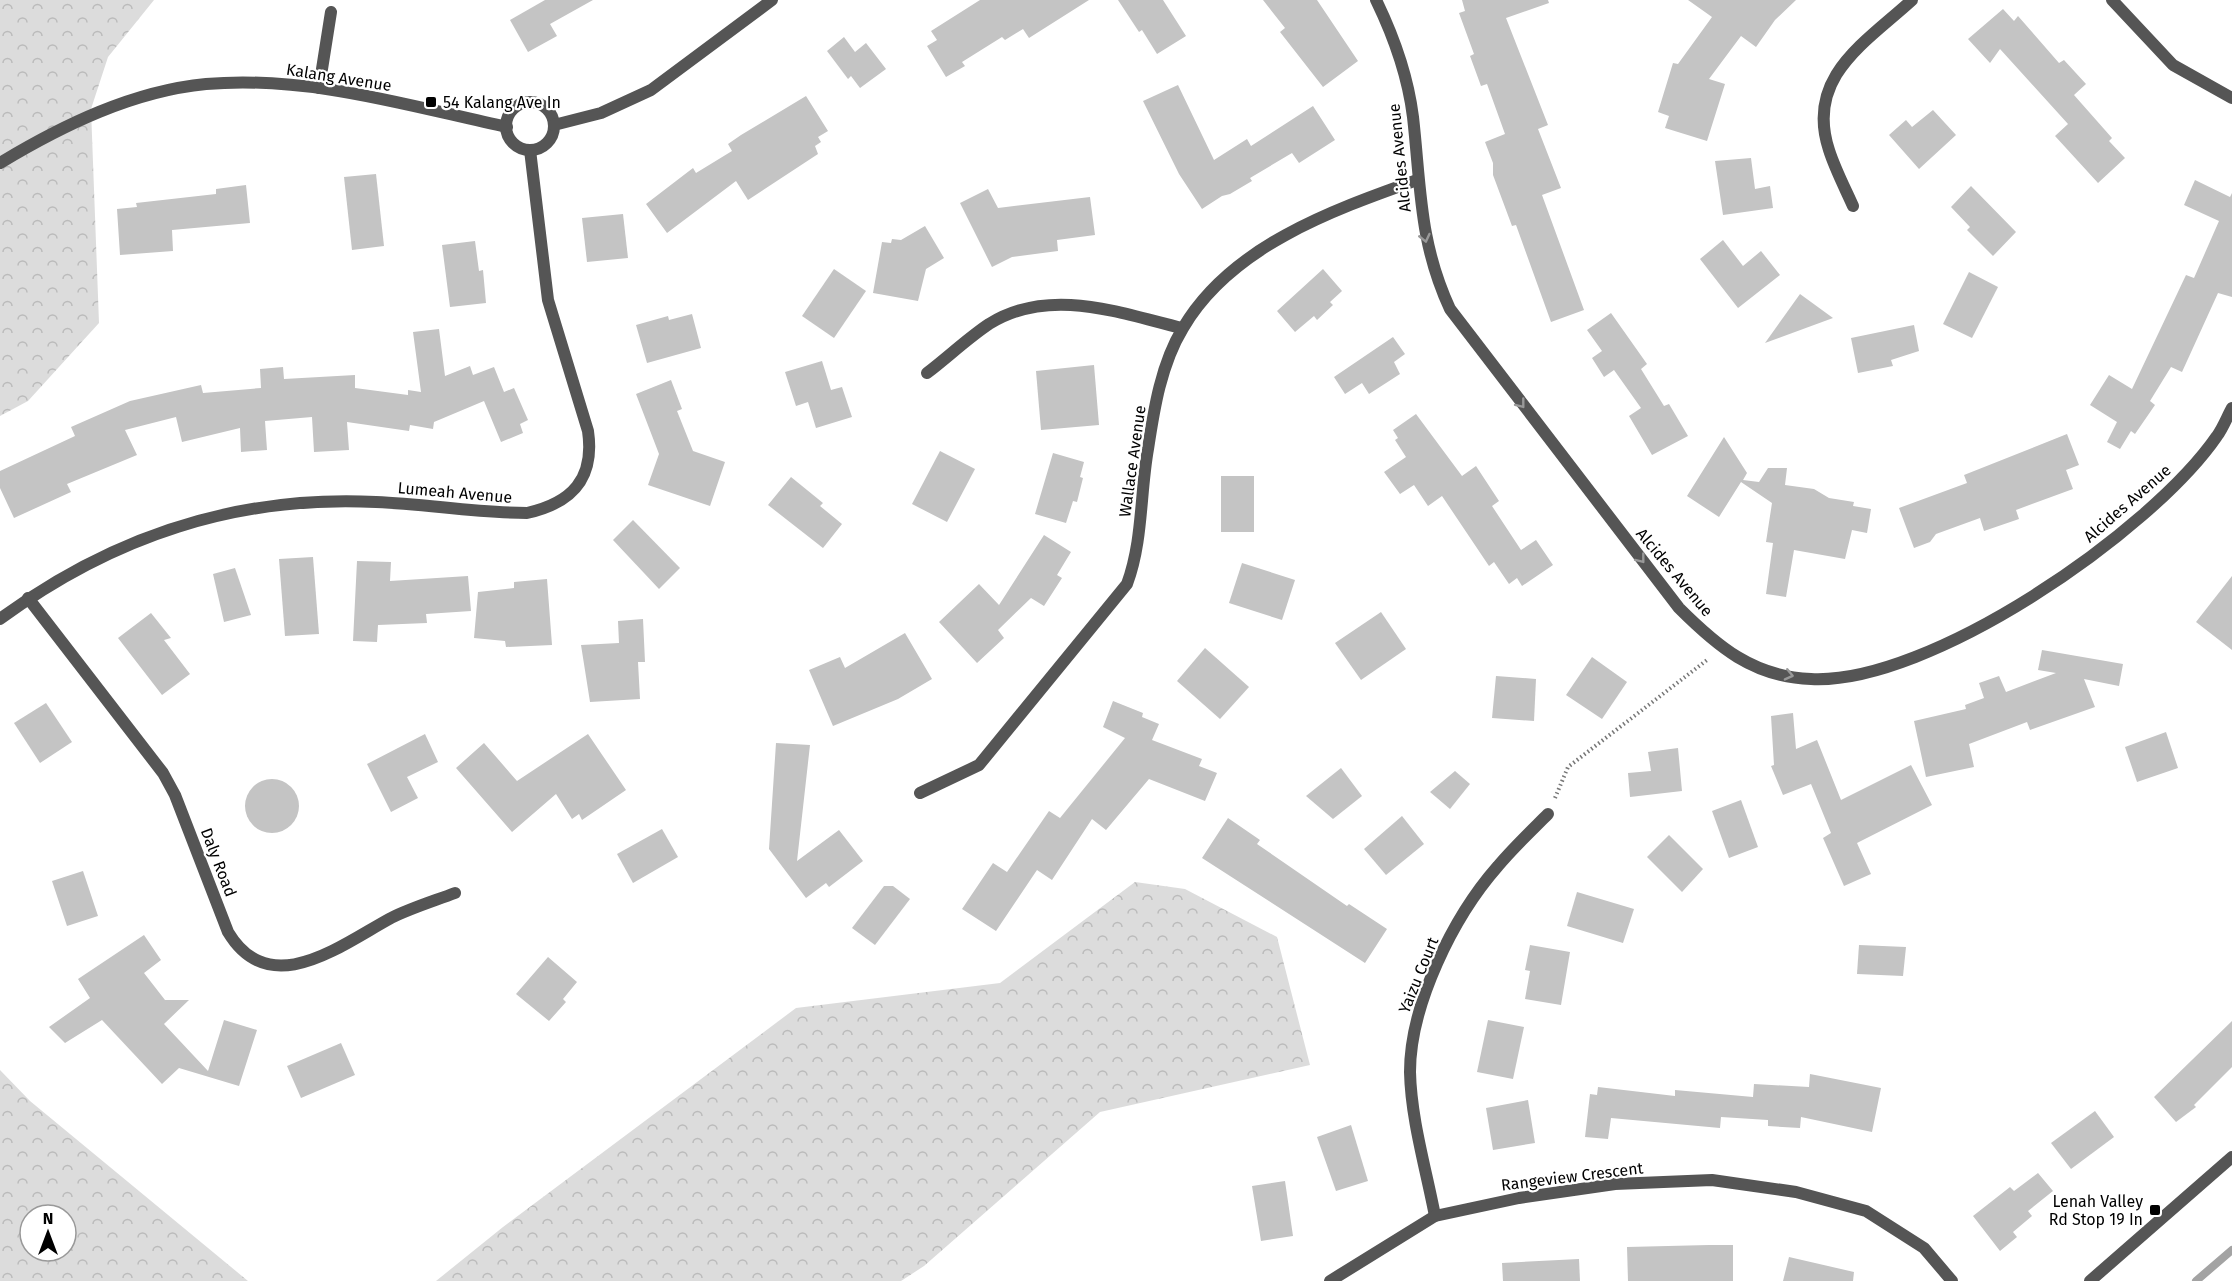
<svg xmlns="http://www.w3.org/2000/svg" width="2232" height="1281" viewBox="0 0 2232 1281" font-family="'Fira Sans',sans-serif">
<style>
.forest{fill:url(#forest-crowns);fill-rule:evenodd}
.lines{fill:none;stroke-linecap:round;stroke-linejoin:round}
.stream{stroke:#a3a3a3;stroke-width:8}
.building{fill:#c4c4c4}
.path{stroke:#777;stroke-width:4;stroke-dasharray:1.5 3;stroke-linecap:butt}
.service{stroke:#555;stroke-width:12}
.minor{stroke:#555;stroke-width:12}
.tertiary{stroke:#555;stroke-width:12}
.oneway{stroke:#999}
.poi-dot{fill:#000;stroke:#fff;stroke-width:2}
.labels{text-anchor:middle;stroke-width:4.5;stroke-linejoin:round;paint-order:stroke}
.street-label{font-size:16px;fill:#000;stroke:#fff}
.poi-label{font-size:16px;fill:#000;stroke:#fff;text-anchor:start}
</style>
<defs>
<pattern id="forest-crowns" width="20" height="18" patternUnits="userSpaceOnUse" patternTransform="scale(1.5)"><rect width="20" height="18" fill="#dcdcdc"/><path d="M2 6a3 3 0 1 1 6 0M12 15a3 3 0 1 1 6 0" fill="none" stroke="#bbb"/></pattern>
</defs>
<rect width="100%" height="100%" fill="#fff"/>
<g class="forest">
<polygon points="0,0 154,0 108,57 91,109 99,323 28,401 0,416"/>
<polygon points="1135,882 1185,889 1277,937 1310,1065 1100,1112 924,1266 901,1281 436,1281 503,1227 796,1008 1000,983"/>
<path d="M0,1070L30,1101L248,1281H0ZM30,1215H66V1251H30Z"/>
</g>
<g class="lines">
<polyline class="stream" points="2196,1281 2232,1250"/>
</g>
<g class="building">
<polygon points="545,0 593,0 550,24 557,36 528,52 510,20"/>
<polygon points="980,0 1089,0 1029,38 1023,29 1005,40 1002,37 962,62 965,66 946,77 927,46 937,40 931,31"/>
<polygon points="1118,0 1163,0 1186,36 1157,54 1142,30 1139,32"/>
<polygon points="1263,0 1317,0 1358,61 1323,87 1280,32 1285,28"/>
<polygon points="1462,0 1548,0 1549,3 1506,18 1548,125 1538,129 1561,188 1542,195 1584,310 1551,322 1516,225 1512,226 1493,175 1493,163 1485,142 1505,134 1487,84 1481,86 1470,56 1474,54 1459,13 1465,11"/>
<polygon points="1688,0 1796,0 1775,20 1756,47 1741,36 1709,79 1725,84 1707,141 1665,128 1669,116 1658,112 1673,63 1678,64 1712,17"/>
<polygon points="2003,9 2014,21 2018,16 2059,63 2064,60 2086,84 2074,95 2112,138 2109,141 2125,158 2098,183 2055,136 2068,124 2000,49 1990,63 1968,39"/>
<polygon points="844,37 855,52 866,43 886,69 860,88 851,76 848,79 827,51"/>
<polygon points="1178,85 1214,160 1247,139 1251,146 1313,106 1335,140 1299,163 1292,153 1250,178 1252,181 1230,194 1222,196 1202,209 1179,174 1143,101"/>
<polygon points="806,96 828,131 818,137 821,142 815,146 818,154 748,200 736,181 667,233 646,204 693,168 696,173 732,151 728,144 741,135"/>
<polygon points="1933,110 1956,135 1919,169 1889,135 1906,120 1912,127"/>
<polygon points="1751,158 1755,189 1770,186 1773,208 1723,215 1715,161"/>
<polygon points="376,174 384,246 352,250 344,177"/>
<polygon points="2195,180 2230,197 2232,193 2232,297 2218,293 2182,372 2171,367 2150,401 2155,405 2135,434 2131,431 2120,449 2107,442 2117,422 2090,405 2109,375 2132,389 2186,275 2194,278 2219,221 2184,205"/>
<polygon points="246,185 250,223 172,230 173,251 120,255 117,209 137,207 136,203 216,194 216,189"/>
<polygon points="1971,186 2016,232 1993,256 1967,230 1970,227 1951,207"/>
<polygon points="988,189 998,208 1090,197 1095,235 1057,240 1058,251 1012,257 992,267 960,203"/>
<polygon points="623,214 628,258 587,262 582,218"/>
<polygon points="925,226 944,258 926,269 918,301 873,293 882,242 891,243 892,239 901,240"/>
<polygon points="1723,240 1743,266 1761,251 1780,275 1738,308 1700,259"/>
<polygon points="475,241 479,271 483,270 486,303 450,307 442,245"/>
<polygon points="834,269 866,291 834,338 802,316"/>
<polygon points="1323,269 1342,291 1330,302 1333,305 1317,320 1314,316 1295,332 1277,311"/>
<polygon points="1969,272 1998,287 1972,338 1943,324"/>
<polygon points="1800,294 1833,318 1765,343"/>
<polygon points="1611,313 1647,364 1641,369 1664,406 1669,404 1688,436 1652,455 1629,416 1641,408 1614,370 1604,377 1592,358 1602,351 1587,330"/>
<polygon points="692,314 701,348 647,363 636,325 668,316 669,320"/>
<polygon points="1914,325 1919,351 1891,360 1893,366 1858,373 1851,338"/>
<polygon points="439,329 445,376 470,366 473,375 494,367 504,392 514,388 528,420 520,424 523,433 501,442 484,401 434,422 433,429 410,425 409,431 347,422 349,450 314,452 312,417 265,421 267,450 241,452 240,428 182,442 176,417 125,430 137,455 67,484 71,492 14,518 0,488 0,471 75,436 71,427 96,416 130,401 201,385 203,393 261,388 260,369 283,367 284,379 355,375 355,388 408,395 408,390 421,392 413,332"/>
<polygon points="1393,337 1405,354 1394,362 1400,374 1369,394 1362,383 1345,394 1334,377"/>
<polygon points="822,361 831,390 842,387 852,417 816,428 808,402 796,406 785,372"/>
<polygon points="1094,365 1099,425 1041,430 1036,371"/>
<polygon points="671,380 682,409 677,411 693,451 725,462 710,506 648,485 659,454 636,394"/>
<polygon points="1416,414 1462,476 1476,466 1499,501 1492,506 1521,550 1536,540 1553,565 1522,586 1517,578 1509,584 1494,562 1489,566 1442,496 1428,506 1414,485 1400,494 1384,472 1406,457 1395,440 1398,438 1393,430"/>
<polygon points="2067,434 2079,465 2066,470 2073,489 2016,510 2019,519 1984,531 1980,518 1936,534 1930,542 1914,548 1899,508 1967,483 1964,475"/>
<polygon points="1724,437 1747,473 1743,480 1759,482 1768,468 1787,468 1785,485 1814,489 1829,498 1854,502 1853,506 1871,509 1867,533 1852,530 1845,559 1794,550 1786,597 1766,594 1773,543 1766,542 1772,503 1741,482 1719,517 1687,496"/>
<polygon points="940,451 975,469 947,522 912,504"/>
<polygon points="1053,453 1084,462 1080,477 1083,478 1077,502 1073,501 1066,523 1035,514"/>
<rect x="1221" y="476" width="33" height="56"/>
<polygon points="791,477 823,503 820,506 842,524 823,548 768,505"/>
<polygon points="633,520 680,568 659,589 613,540"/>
<polygon points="1044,535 1071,552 1057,575 1062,578 1044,606 1031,598 998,630 1004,638 977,663 939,622 979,584 999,605"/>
<polygon points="313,557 319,634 285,636 279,559"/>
<polygon points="357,561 391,562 390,581 468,576 471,611 426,614 427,623 378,625 377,642 353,641"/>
<polygon points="1242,563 1295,580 1282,620 1229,603"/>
<polygon points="235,568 251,615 224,622 213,574"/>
<polygon points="2232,576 2232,650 2196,622"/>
<polygon points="547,579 552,645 506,647 505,641 474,638 478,592 514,588 514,582"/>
<polygon points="1381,612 1406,649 1361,680 1335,643"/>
<polygon points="151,613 171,638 164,640 190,674 162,695 118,638"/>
<polygon points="643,619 645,662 638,662 640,699 590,702 581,645 619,643 618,621"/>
<polygon points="905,633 932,679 898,699 833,726 809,670 840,657 845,668"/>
<polygon points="1205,648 1249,687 1220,719 1177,681"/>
<polygon points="2042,650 2123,664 2119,686 2084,679 2095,707 2030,730 2027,722 1969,744 1974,767 1926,777 1914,721 1966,709 1965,705 1984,698 1979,683 1999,676 2006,692 2056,673 2038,670"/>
<polygon points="1592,657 1627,682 1602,719 1566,695"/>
<polygon points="1496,676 1536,679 1534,721 1492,718"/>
<polygon points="1113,701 1143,713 1142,717 1159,724 1152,740 1202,759 1199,766 1217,773 1205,801 1149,779 1106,830 1092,819 1052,880 1037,870 996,931 962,909 993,863 1007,872 1049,811 1060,818 1125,738 1103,727"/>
<polygon points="46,703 72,742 40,763 14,723"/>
<polygon points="1793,713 1796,749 1817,740 1841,800 1911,765 1932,805 1857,843 1871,874 1844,886 1823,838 1831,833 1811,784 1783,795 1771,766 1774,765 1771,716"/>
<polygon points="2166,732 2178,768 2137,782 2125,747"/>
<polygon points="425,734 438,762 407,777 418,798 391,812 367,764"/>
<polygon points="588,734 626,790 582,820 579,814 572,819 556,794 512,832 456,768 484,743 517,781"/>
<polygon points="776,743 810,745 797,861 839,830 863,861 829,887 826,883 806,898 769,849"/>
<polygon points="1678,748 1682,791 1630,797 1628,773 1651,771 1648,752"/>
<polygon points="1341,768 1362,796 1333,819 1306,796"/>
<polygon points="1455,771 1470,784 1450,809 1430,792"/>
<circle cx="272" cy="806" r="27"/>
<polygon points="1741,800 1758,847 1729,858 1712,811"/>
<polygon points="1402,816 1424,844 1386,875 1364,849"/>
<polygon points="1228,818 1260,840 1257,844 1347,906 1349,904 1387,929 1365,963 1202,858"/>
<polygon points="662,829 678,857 633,883 617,854"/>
<polygon points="1669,835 1703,869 1682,892 1647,857"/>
<polygon points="83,871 98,916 67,926 52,881"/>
<polygon points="884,886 893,886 910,899 875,945 852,928"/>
<polygon points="1577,892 1634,909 1623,943 1567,926"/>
<polygon points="144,935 161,960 144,973 165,1000 189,1000 164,1024 208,1071 224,1020 257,1030 239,1086 179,1068 162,1084 102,1020 65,1043 49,1027 90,998 78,979"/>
<polygon points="1530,945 1570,952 1561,1005 1525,999 1530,971 1525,970"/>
<polygon points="1859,945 1906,947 1903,976 1857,974"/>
<polygon points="548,957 577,982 563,999 566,1002 549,1021 516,994"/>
<polygon points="1488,1020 1524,1027 1513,1079 1477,1072"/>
<polygon points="2232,1021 2232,1067 2194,1105 2196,1107 2176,1122 2154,1097"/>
<polygon points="341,1043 355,1075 301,1098 287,1066"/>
<polygon points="1810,1074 1881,1088 1872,1132 1801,1117 1800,1128 1768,1126 1768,1120 1721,1117 1720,1128 1611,1118 1608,1139 1585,1137 1590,1094 1597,1095 1598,1087 1675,1096 1675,1090 1753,1097 1754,1084 1809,1087"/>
<polygon points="1528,1100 1535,1143 1493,1150 1486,1108"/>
<polygon points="2095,1111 2114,1137 2071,1169 2051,1143"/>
<polygon points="1351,1125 1368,1181 1336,1191 1317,1137"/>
<polygon points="2038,1173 2053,1191 2028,1211 2032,1216 2013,1232 2017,1237 2000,1251 1973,1216 2010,1187 2014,1191"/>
<polygon points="1285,1181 1293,1236 1261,1241 1252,1186"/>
<polygon points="1709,1245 1733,1245 1733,1281 1628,1281 1627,1247"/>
<polygon points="1789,1257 1854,1272 1853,1281 1783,1281"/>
<polygon points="1579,1259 1580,1281 1503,1281 1502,1263"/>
</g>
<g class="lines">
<polyline class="path" points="1555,798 1568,767 1707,660"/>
<polyline class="service" points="319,88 331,12"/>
<g class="minor">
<path d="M1376,0C1394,37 1408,77 1413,117C1421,188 1419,242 1450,309L1679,608C1717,646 1753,677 1811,679C1929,685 2151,532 2217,436C2223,428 2227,417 2232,408"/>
<path d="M1853,206C1845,188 1835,169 1829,150C1805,77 1865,43 1912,0"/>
<path d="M927,373C948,357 968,338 989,324C1050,286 1119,313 1182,328"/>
<path d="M28,598L163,773L175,795L228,932C270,1002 341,945 391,918C411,908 434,901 455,893"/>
<path d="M0,619C113,536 236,495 376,502C427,504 476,513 527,513C572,503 595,479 588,431L548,300L530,150"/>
<path d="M920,793L979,765L1127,584C1143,541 1140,494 1148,449C1154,409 1161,364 1183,328C1231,246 1333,210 1417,180"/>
<path d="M1435,1216C1426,1169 1411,1119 1410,1072C1410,1005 1453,917 1498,866C1513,848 1531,831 1548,814"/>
<polyline points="1330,1281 1435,1216 1519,1198 1615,1184 1712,1180 1796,1192 1866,1211 1924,1248 1952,1281"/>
<polyline points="2090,1281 2232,1157"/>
</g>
<g class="tertiary">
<polyline points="2112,0 2173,65 2232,98"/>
<circle cx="530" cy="126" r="24"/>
<polyline points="554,125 601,113 651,90 772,0"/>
<path d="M0,163C63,125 133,91 206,84C308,75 409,106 507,127"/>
</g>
</g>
<defs><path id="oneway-chevron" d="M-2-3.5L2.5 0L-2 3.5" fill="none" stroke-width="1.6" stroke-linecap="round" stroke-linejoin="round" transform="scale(1.5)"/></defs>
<g class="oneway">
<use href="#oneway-chevron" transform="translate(1425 238) rotate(77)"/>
<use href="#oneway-chevron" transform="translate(1521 404) rotate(52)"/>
<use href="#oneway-chevron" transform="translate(1641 559) rotate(52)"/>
<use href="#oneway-chevron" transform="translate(1789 675) rotate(13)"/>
</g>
<g class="poi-dot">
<rect x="425" y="96" width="12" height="12" rx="3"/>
<rect x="2149" y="1204" width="12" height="12" rx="3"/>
</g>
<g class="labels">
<g class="street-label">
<text transform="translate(339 77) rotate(9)" y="6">Kalang Avenue</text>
<text transform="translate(1399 158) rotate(-96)" y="6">Alcides Avenue</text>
<text transform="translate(1132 461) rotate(-82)" y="6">Wallace Avenue</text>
<text transform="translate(455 492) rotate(5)" y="6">Lumeah Avenue</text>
<text transform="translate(2127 503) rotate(-41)" y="6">Alcides Avenue</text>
<text transform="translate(1675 572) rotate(50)" y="6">Alcides Avenue</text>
<text transform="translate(219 862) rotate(69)" y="6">Daly Road</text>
<text transform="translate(1418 975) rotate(-68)" y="6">Yaizu Court</text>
<text transform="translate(1572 1176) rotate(-7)" y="6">Rangeview Crescent</text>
</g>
<g class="poi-label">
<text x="443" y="108">54 Kalang Ave In</text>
<text x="2143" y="1207" text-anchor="end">Lenah Valley<tspan x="2143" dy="18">Rd Stop 19 In</tspan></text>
</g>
</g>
<g transform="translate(48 1233)"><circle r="28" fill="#ffffff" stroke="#999999" stroke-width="1.5"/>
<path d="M0-4.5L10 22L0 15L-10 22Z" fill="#000000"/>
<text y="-9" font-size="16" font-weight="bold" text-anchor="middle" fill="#000000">N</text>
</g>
</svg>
